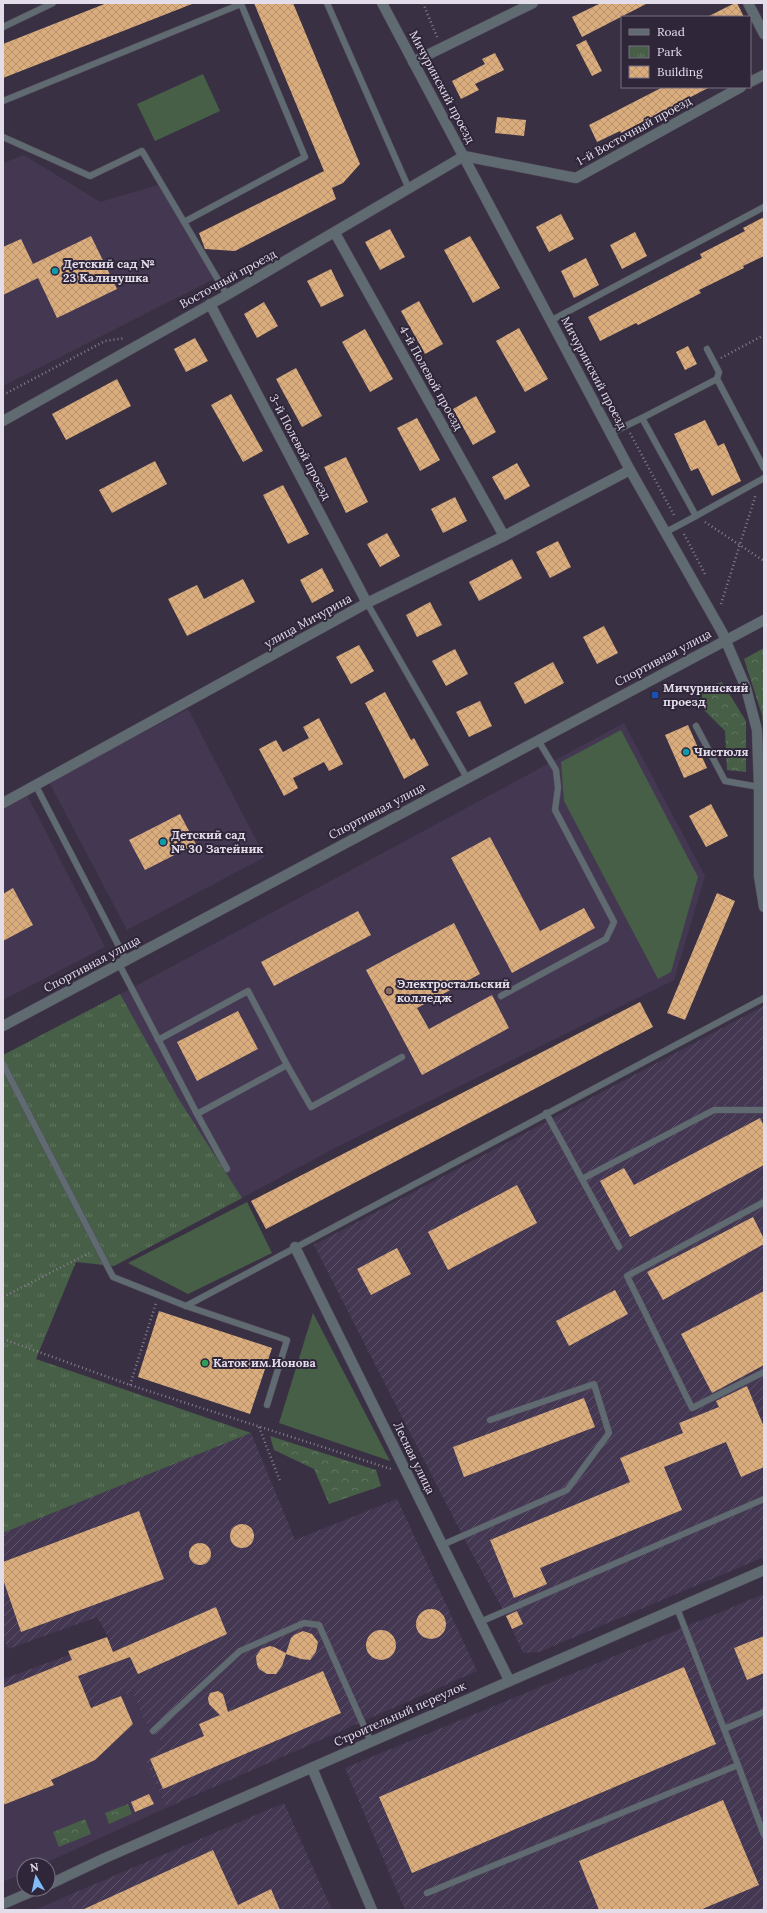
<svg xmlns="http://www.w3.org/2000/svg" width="767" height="1913" viewBox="0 0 767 1913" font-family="Lora,serif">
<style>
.built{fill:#443752}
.industrial{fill:url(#industrial-furrows)}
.grass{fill:#465f46}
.forest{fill:url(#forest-crowns)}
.park{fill:url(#park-tufts)}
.building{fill:url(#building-cross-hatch)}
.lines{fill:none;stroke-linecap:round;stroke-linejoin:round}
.service-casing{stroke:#554c5f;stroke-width:7}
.minor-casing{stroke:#554c5f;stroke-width:11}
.tertiary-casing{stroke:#554c5f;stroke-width:11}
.path{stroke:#877e8f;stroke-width:2.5;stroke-dasharray:1 3;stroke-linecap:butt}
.service{stroke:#5f6b70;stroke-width:6}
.minor{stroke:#5f6b70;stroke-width:10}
.tertiary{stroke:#5f6b70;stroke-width:10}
.culture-dot{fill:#0f9aa8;stroke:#2f263a;stroke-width:1.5}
.transit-dot{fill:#1a4fb4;stroke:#2f263a;stroke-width:1.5}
.education-dot{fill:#8d6e63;stroke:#2f263a;stroke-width:1.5}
.leisure-dot{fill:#2e9e5b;stroke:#2f263a;stroke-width:1.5}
.labels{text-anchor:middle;stroke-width:4;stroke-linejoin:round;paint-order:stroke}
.street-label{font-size:12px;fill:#e3ddea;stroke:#2f263a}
.poi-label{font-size:12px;font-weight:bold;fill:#e3ddea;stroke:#2f263a;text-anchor:start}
</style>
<defs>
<pattern id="industrial-furrows" width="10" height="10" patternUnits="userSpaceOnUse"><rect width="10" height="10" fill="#443752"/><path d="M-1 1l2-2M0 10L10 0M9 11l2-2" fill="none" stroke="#5f546b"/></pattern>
<pattern id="forest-crowns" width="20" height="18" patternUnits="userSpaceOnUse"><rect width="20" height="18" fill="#465f46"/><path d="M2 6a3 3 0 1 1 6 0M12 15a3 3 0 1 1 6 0" fill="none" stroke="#617661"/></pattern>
<pattern id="park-tufts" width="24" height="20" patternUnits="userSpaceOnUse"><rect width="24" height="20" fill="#465f46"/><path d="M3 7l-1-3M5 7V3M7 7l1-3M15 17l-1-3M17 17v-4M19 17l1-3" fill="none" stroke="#617661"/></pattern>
<pattern id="building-cross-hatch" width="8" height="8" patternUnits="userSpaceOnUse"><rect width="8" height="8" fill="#dbad7d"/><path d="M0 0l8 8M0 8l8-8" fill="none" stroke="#b5926f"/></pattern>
</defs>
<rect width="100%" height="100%" fill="#3a3044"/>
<g class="built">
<polygon points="24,155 100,202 158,185 214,279 3,386 3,163"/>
<polygon points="188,709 265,857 127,930 49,782"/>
<polygon points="624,723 705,876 674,980 333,1149 242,1198 117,1259 13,1052"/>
<polygon points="26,793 105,947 3,1000 3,805"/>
<polygon points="84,1690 91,1708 132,1692 144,1720 164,1745 156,1785 166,1808 41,1865 24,1865 24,1873 3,1882 3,1726"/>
<polygon points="67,1896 73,1910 34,1910"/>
</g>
<g class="industrial">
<polygon points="764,1006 764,1557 539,1652 523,1653 506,1615 469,1548 314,1245"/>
<polygon points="251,1433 295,1540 397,1499 477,1671 166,1808 145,1758 164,1745 144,1720 132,1692 91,1708 84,1690 3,1726 3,1679 110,1640 97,1617 8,1649 3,1637 3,1533"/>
<polygon points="764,1594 764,1910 405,1910 345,1768"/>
<polygon points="284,1803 332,1910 73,1910 67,1896"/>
</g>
<g class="grass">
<polygon points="203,74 220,111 155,141 137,104"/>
<polygon points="621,730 698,877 671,972 658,979 564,801 561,762"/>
<polygon points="247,1202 272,1253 188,1294 128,1263"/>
<polygon points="313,1313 390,1461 279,1423"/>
</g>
<g class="forest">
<polygon points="764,648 764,735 762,715 744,659"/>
<polygon points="722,682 746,721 746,772 727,770 725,731 703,709 701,688"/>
<polygon points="270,1436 376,1470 381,1486 329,1504 314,1469 274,1450"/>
<polygon points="128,1804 132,1814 109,1824 105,1813"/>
<polygon points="85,1819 91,1834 59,1847 53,1832"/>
</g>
<polygon class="park" points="120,994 178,1098 242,1198 114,1266 76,1262 36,1359 251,1433 3,1533 3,1055"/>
<g class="building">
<polygon points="107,3 192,4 3,78 3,44"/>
<polygon points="254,3 293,3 360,164 343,183 332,188 336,199 235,251 205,249 199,233 324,171"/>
<polygon points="601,3 648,3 582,37 572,17"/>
<polygon points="735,3 737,3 744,17 707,17"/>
<polygon points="586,40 602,71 592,76 576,45"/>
<polygon points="495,53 504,70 475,84 479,90 461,99 452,81 485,64 482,59"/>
<polygon points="663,87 710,87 621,133 620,131 597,142 589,125"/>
<polygon points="497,117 526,120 524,136 495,133"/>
<polygon points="561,214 574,239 549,252 536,227"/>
<polygon points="764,217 764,256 743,266 744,268 699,290 701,293 664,312 638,325 636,323 600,341 588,317 702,258 700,254 745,231 743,228"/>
<polygon points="390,229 405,257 380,270 365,242"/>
<polygon points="635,232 647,256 622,269 610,245"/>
<polygon points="91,236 117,289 57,318 38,278 3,295 3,247 21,239 33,264"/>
<polygon points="470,236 500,288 473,303 444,250"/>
<polygon points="586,258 599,285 574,298 561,271"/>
<polygon points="331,269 344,296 321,307 307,281"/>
<polygon points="419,301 443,344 425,354 401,311"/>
<polygon points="264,302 278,326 257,338 244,314"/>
<polygon points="519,328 548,379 525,392 496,341"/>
<polygon points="365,329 393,379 370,392 342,342"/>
<polygon points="195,338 208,361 186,372 174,349"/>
<polygon points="688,346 697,364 685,370 676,352"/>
<polygon points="296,368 322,416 302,427 276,379"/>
<polygon points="117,379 131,406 66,440 52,414"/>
<polygon points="231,394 263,451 243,462 211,405"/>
<polygon points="476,396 496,432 473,445 453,409"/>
<polygon points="417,418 440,460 420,471 397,428"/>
<polygon points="705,420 718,446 724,443 741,481 712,496 698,468 691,471 674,434"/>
<polygon points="346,457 368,502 346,513 324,467"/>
<polygon points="155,461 167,484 112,513 99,490"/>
<polygon points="517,463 530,486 505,500 492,477"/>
<polygon points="283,485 309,534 288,544 263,495"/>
<polygon points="455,497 467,521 443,533 431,509"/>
<polygon points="387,533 400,556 380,567 367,544"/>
<polygon points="558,541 571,567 550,578 536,552"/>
<polygon points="512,559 522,578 479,601 469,582"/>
<polygon points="322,568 334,591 312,603 300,580"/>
<polygon points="243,579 255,602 187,636 168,599 197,585 204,599"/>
<polygon points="430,602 442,625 417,637 406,615"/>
<polygon points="604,626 618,653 597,664 583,637"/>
<polygon points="359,645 374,671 351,684 336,657"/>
<polygon points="455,649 468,674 446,686 432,661"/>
<polygon points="553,662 564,683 525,704 514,683"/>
<polygon points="385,692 411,740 414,738 429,765 404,779 365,703"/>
<polygon points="480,701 492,726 469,737 456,712"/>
<polygon points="319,718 343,764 329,771 324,762 293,778 298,788 284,796 259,749 276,740 283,752 309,738 303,727"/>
<polygon points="688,725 707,768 684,778 665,735"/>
<polygon points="711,804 728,836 706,847 689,816"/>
<polygon points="180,814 196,844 145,870 129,840"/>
<polygon points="490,837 540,931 584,908 595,928 512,973 451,858"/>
<polygon points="13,888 33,925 3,941 3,894"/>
<polygon points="717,893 735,901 685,1020 667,1013"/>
<polygon points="358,911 371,935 274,986 261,962"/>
<polygon points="454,923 480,974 417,1008 429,1029 492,995 509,1028 422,1075 366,970"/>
<polygon points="640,1002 653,1027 266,1229 251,1201"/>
<polygon points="238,1011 258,1049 197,1081 177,1042"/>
<polygon points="760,1118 764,1126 764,1165 630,1237 600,1181 624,1168 634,1185"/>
<polygon points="517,1185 537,1223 448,1270 428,1232"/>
<polygon points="753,1217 764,1239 764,1244 663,1300 647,1272"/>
<polygon points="397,1248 411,1274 371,1295 357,1269"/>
<polygon points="615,1290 628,1314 569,1346 556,1321"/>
<polygon points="764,1291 764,1365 712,1393 681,1334"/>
<polygon points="159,1311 272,1348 250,1414 138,1377"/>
<polygon points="747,1386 764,1427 764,1467 741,1477 726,1442 664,1467 682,1510 540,1568 547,1584 514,1598 490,1540 630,1482 620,1458 683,1433 679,1423 719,1407 716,1401"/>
<polygon points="584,1398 595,1427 464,1477 453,1447"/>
<polygon points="139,1511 164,1579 21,1632 3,1579 3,1562"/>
<circle cx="242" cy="1536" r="12"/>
<circle cx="200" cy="1554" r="11"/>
<polygon points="216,1607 227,1634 138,1674 130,1657 78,1676 91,1708 121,1696 133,1724 95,1760 51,1780 54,1785 3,1805 3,1688 72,1660 68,1651 107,1637 113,1652"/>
<circle cx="431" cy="1624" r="15"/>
<polygon points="517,1611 523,1624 512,1629 506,1616"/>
<circle cx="381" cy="1645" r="15"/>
<polygon points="303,1631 312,1634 318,1642 316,1652 310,1660 301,1659 286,1654 282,1666 276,1674 267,1674 259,1669 257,1665 256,1656 261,1649 270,1646 274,1647 286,1653 291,1638 294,1635"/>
<polygon points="764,1636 764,1673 747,1680 734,1648"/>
<polygon points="684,1667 716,1744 412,1873 379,1797"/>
<polygon points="323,1671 341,1713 163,1789 150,1759 204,1736 199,1724 220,1715 209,1704 208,1698 210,1693 218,1691 223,1694 228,1712"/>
<polygon points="149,1794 154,1804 135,1812 131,1802"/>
<polygon points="723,1800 759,1885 700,1910 599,1910 579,1861"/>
<polygon points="213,1850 238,1905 271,1889 280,1910 82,1910"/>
</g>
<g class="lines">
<defs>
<g id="service">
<polyline points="327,3 409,189"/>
<polyline points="3,27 53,3"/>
<polyline points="3,101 241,4 305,157 184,222 227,295"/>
<polyline points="3,137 90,176 142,151 184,222"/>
<polyline points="552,320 764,207"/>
<polyline points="707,349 719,372 717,379"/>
<polyline points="642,418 717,379 764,468"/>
<polyline points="611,433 642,418 696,516 666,532"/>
<polyline points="696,516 764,478"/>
<polyline points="367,603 467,778"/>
<polyline points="696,726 725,781 759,787"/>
<polyline points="36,786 126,960"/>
<polyline points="119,964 197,1114 287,1065 248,991 158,1040"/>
<polyline points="501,996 606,939 614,922 555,810 558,788 556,770 538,740"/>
<polyline points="3,1064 113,1277 186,1306 287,1340 267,1405"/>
<polyline points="287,1065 311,1107 402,1057"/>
<polyline points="546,1113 619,1247"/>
<polyline points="197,1114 227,1169"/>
<polyline points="582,1179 714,1110 764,1110"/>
<polyline points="764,1202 627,1276 692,1408 764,1372"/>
<polyline points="186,1306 764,998"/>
<polyline points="442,1545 567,1490 609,1433 594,1384 490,1420"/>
<polyline points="480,1622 764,1499"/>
<polyline points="724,1729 764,1712"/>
<polyline points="153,1731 240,1651 304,1623 319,1625 371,1742"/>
<polyline points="738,1765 764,1835"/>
<polyline points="427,1893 738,1765 677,1608"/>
</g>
<g id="minor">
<polyline points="748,3 764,34"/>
<polyline points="413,62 533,3"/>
<polyline points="750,82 764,75"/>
<polyline points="335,233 504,536"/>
<polyline points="210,304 367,603"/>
<polyline points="3,421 227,295 464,156 576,178 741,87"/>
<polyline points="3,803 367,603 504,536 630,470"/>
<polyline points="295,1247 509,1680"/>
<polyline points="312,1768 372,1910"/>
</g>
<g id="tertiary">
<polyline points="382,3 630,470 722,632 746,688 757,730 759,787 759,876 764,907"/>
<polyline points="3,1026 764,620"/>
<polyline points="48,1885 105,1858 764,1570"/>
<polyline points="3,1904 38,1889"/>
</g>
</defs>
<use href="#service" class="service-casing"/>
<use href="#minor" class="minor-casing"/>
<use href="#tertiary" class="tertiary-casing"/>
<g class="path">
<polyline points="423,3 437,37"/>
<polyline points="721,358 764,335"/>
<polyline points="3,395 105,341 125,338"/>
<polyline points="630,433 675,517"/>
<polyline points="705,522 764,561"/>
<polyline points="684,534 705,574"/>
<polyline points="721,604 756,494"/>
<polyline points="3,1297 89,1253"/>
<polyline points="3,1339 130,1385 391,1469"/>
<polyline points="130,1385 156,1303"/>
<polyline points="259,1427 280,1481"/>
</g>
<use href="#service" class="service"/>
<use href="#minor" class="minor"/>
<use href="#tertiary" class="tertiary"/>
</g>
<g class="culture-dot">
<circle cx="55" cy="271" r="4"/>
<circle cx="686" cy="752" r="4"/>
<circle cx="163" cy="842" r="4"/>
</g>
<rect class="transit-dot" x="651" y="691" width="8" height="8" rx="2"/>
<circle class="education-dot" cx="389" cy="991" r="4"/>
<circle class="leisure-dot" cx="205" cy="1363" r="4"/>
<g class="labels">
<g class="street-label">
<text transform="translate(442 87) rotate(62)" y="4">Мичуринский проезд</text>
<text transform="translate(634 131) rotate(-29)" y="4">1-й Восточный проезд</text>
<text transform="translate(228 279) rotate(-29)" y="4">Восточный проезд</text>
<text transform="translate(594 373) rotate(62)" y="4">Мичуринский проезд</text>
<text transform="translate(431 378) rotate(61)" y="4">4-й Полевой проезд</text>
<text transform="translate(300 447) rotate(62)" y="4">3-й Полевой проезд</text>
<text transform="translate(308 621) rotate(-29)" y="4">улица Мичурина</text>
<text transform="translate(663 658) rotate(-28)" y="4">Спортивная улица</text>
<text transform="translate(377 811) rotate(-28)" y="4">Спортивная улица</text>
<text transform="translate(92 964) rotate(-28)" y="4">Спортивная улица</text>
<text transform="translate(414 1458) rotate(64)" y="4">Лесная улица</text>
<text transform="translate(400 1714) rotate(-24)" y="4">Строительный переулок</text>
</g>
<g class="poi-label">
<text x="63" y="268">Детский сад №<tspan x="63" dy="14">23 Калинушка</tspan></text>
<text x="663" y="692">Мичуринский<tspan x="663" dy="14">проезд</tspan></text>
<text x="694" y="756">Чистюля</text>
<text x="171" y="839">Детский сад<tspan x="171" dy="14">№ 30 Затейник</tspan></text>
<text x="397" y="988">Электростальский<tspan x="397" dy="14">колледж</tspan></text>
<text x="213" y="1367">Каток им.Ионова</text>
</g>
</g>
<rect width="767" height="1913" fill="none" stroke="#e3ddea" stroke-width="8"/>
<rect x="621" y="16" width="130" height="72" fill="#2f263a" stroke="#776f80"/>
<rect x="629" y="29" width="20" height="6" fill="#5f6b70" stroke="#776f80"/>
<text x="657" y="36" font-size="12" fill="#e3ddea">Road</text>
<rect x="629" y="46" width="20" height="12" fill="url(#park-tufts)" stroke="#776f80"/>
<text x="657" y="56" font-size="12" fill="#e3ddea">Park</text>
<rect x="629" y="66" width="20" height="12" fill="url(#building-cross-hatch)" stroke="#776f80"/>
<text x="657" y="76" font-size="12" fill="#e3ddea">Building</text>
<g transform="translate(36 1877) rotate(351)"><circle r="19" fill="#2f263a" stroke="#776f80"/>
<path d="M0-3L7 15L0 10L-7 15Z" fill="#81bcfa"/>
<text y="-6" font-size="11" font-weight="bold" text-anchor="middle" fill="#e3ddea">N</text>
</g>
</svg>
